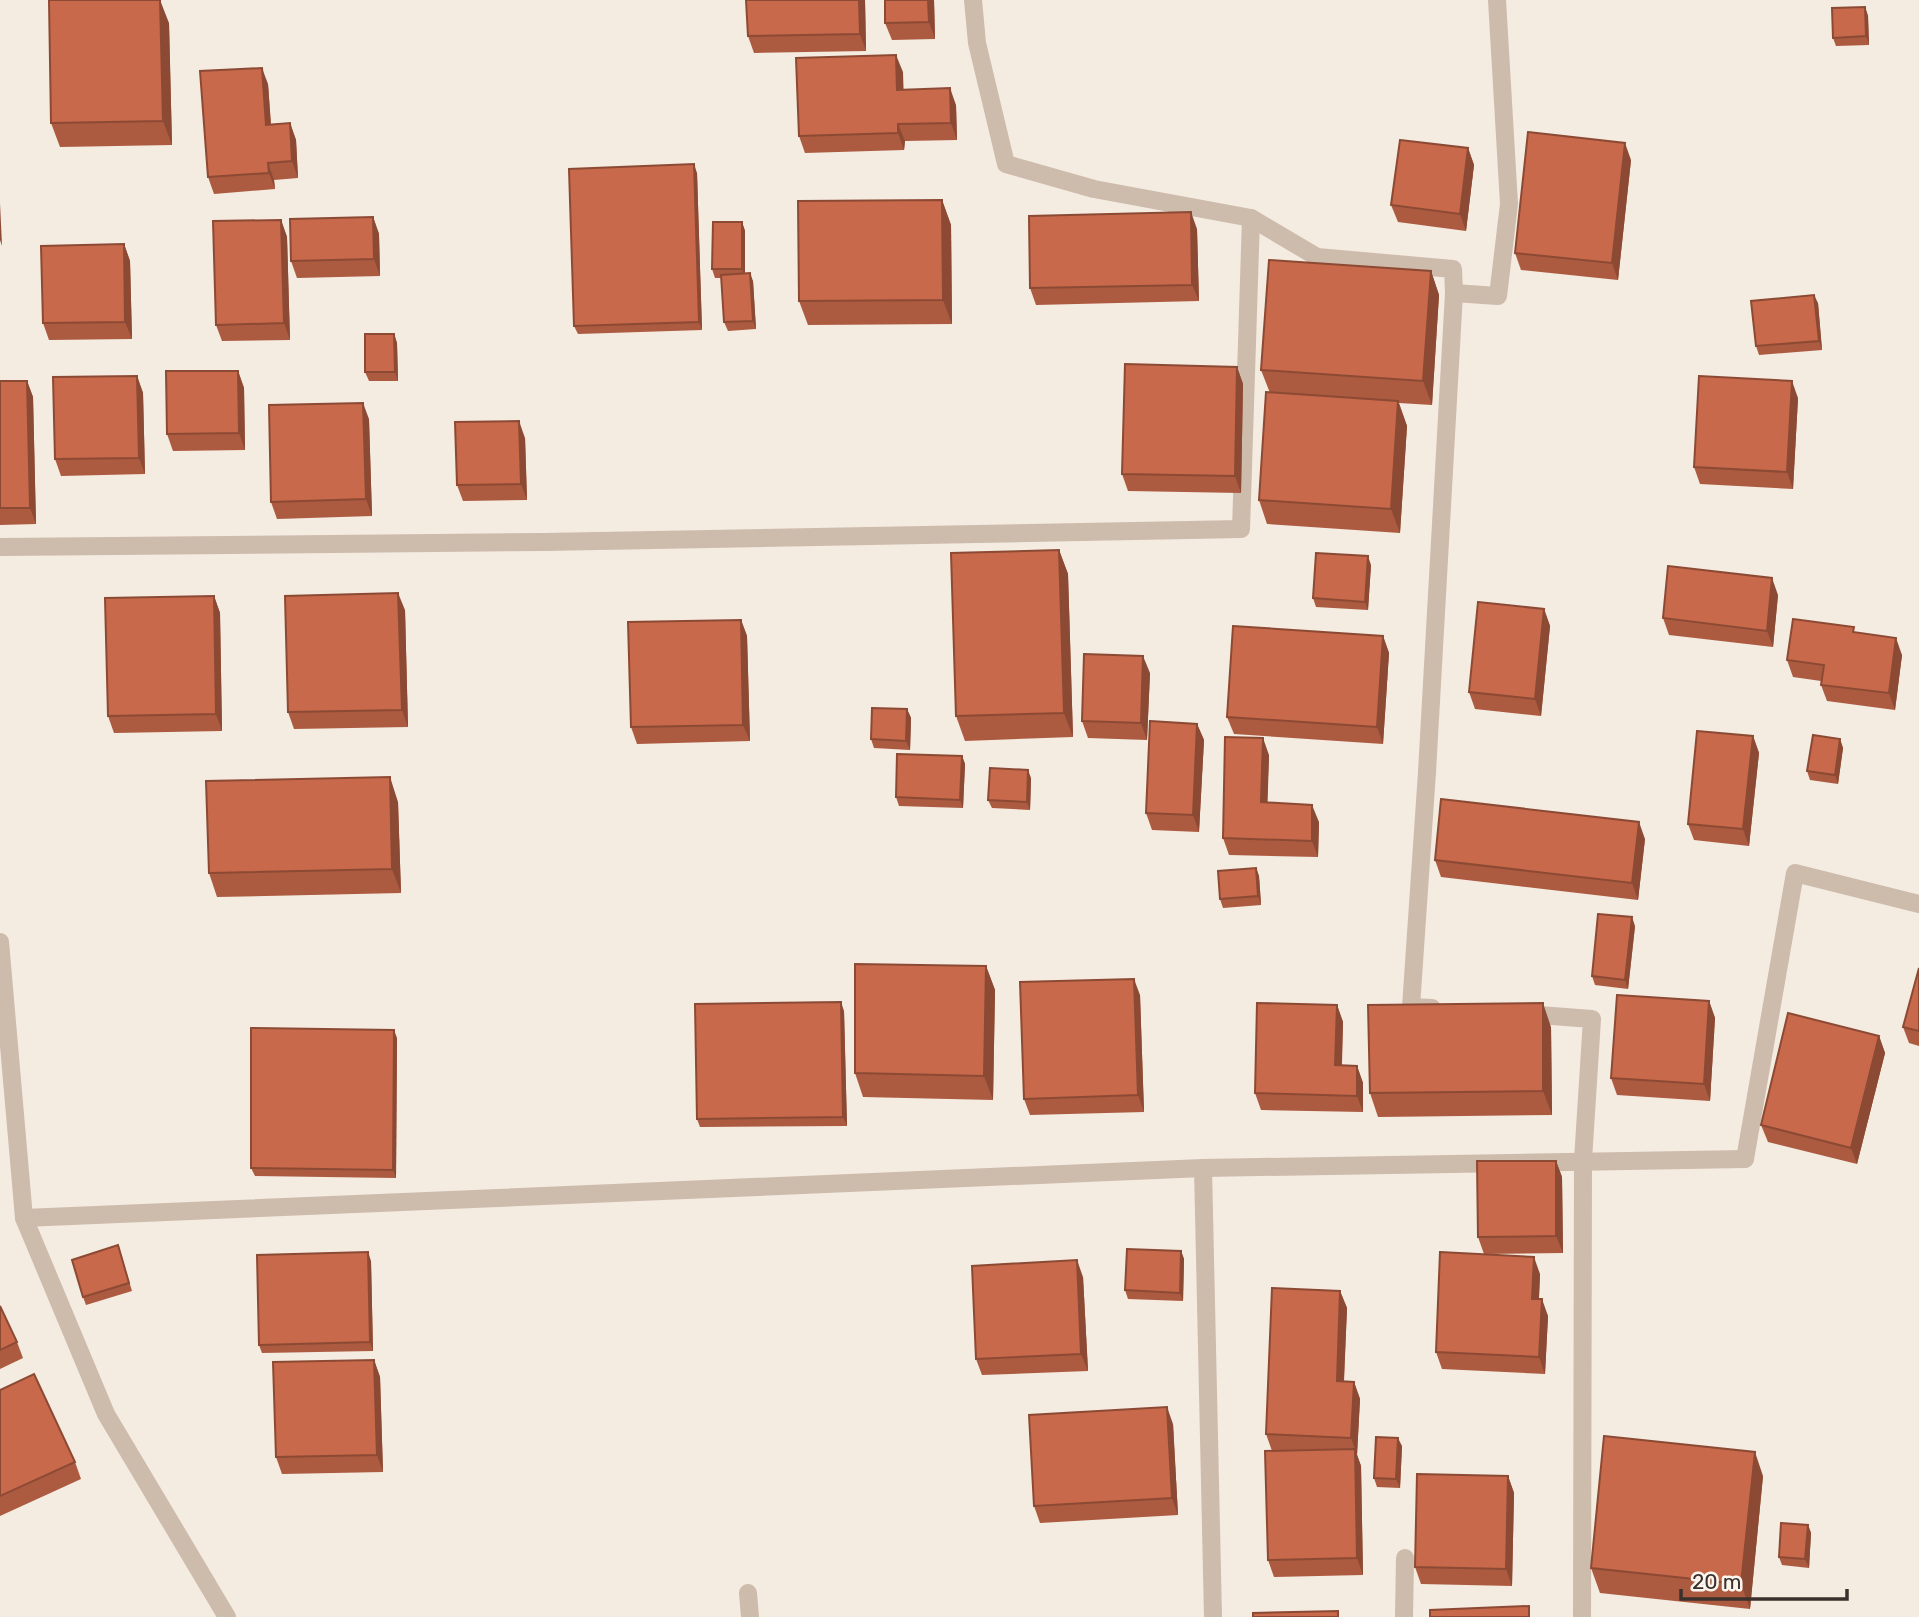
<svg xmlns="http://www.w3.org/2000/svg" width="1919" height="1617" viewBox="0 0 1919 1617" font-family="Rubik,sans-serif">
<style>
.lines{fill:none;stroke-linecap:round;stroke-linejoin:round}
.lane{stroke:#cdbbac;stroke-width:18}
.street{stroke:#cdbbac;stroke-width:18}
.wall{fill:#ac5a40}
.shaded-wall{fill:#8c4a34}
.building{fill:#c8694b;stroke:#8c4a34;stroke-width:2}
</style>
<rect width="100%" height="100%" fill="#f4ebe1"/>
<g class="lines">
<g class="lane">
<polyline points="1427,772 1411,1007 1432,1008"/>
<polyline points="1526,1014 1592,1019 1583,1160 1582,1617"/>
<polyline points="1203,1168 1213,1617"/>
<polyline points="24,1218 1203,1168 1745,1159"/>
<polyline points="748,1593 750,1617"/>
<polyline points="1404,1617 1405,1558"/>
</g>
<g class="street">
<polyline points="973,0 977,43 1006,164 1094,189 1251,218 1317,257 1453,269 1454,293 1427,772"/>
<polyline points="1454,293 1498,296 1509,204 1497,0"/>
<polyline points="0,547 544,542 1241,529 1251,218"/>
<polyline points="0,942 24,1218 106,1414 227,1617"/>
<polyline points="1745,1159 1795,873 1919,904"/>
</g>
</g>
<g class="wall">
<polygon points="865,0 866,51 754,53 748,36"/>
<polygon points="885,0 934,0 935,39 892,40 885,23"/>
<polygon points="1865,7 1868,16 1869,45 1836,46 1833,38"/>
<polygon points="169,23 172,145 60,147 51,123"/>
<polygon points="903,72 903,89 956,105 957,140 905,141 904,150 805,153 799,136"/>
<polygon points="268,84 271,124 290,123 296,140 298,178 274,180 275,189 214,194 208,177"/>
<polygon points="1468,148 1474,165 1466,231 1398,222 1391,205"/>
<polygon points="1631,160 1618,280 1521,270 1515,253"/>
<polygon points="697,173 702,330 578,334 574,326"/>
<polygon points="942,200 951,225 952,324 808,325 799,301"/>
<polygon points="373,217 379,234 380,276 297,278 291,261"/>
<polygon points="281,220 287,237 290,340 222,341 216,325"/>
<polygon points="742,222 745,231 745,273 753,281 756,329 728,331 724,322 721,278 715,278 712,269"/>
<polygon points="1197,229 1199,301 1036,305 1030,288"/>
<polygon points="124,244 130,261 132,339 49,340 43,323"/>
<polygon points="1431,271 1439,295 1432,405 1399,403 1407,426 1400,533 1267,524 1259,500 1270,393 1261,370"/>
<polygon points="1818,303 1822,350 1759,355 1756,346"/>
<polygon points="394,334 397,343 398,381 369,381 365,372"/>
<polygon points="1237,367 1243,384 1241,493 1128,491 1122,474"/>
<polygon points="238,371 244,388 245,450 173,451 167,434"/>
<polygon points="137,376 143,393 145,474 61,476 55,459"/>
<polygon points="0,381 27,381 33,397 36,524 0,525"/>
<polygon points="1798,398 1793,489 1700,484 1694,467"/>
<polygon points="369,419 372,516 277,519 271,502"/>
<polygon points="525,438 527,500 463,501 457,485"/>
<polygon points="1059,550 1068,574 1073,737 965,741 956,716"/>
<polygon points="1371,565 1368,610 1316,607 1313,598"/>
<polygon points="1778,595 1773,647 1669,635 1663,618"/>
<polygon points="214,596 220,613 222,731 114,733 108,716"/>
<polygon points="1544,609 1550,626 1541,716 1475,709 1469,692"/>
<polygon points="405,610 408,727 294,729 288,712"/>
<polygon points="741,620 747,636 750,741 637,744 631,727"/>
<polygon points="1856,633 1902,655 1895,710 1827,701 1821,685 1821,681 1793,677 1787,660"/>
<polygon points="1383,636 1389,653 1383,744 1234,734 1227,717"/>
<polygon points="1150,673 1147,740 1088,738 1082,721"/>
<polygon points="907,709 911,718 910,750 874,748 871,739"/>
<polygon points="1197,724 1204,740 1199,832 1152,830 1146,813"/>
<polygon points="1753,736 1759,753 1749,846 1694,840 1688,824"/>
<polygon points="1840,739 1843,748 1838,784 1810,780 1807,771"/>
<polygon points="1269,755 1267,803 1319,822 1318,857 1229,855 1223,838"/>
<polygon points="962,756 965,764 963,808 899,806 896,797"/>
<polygon points="1031,778 1030,810 992,808 988,800"/>
<polygon points="398,802 401,893 217,897 209,873"/>
<polygon points="1645,839 1638,900 1441,877 1435,860"/>
<polygon points="1256,868 1259,876 1261,905 1223,908 1220,899"/>
<polygon points="1635,926 1628,989 1595,985 1592,976"/>
<polygon points="986,966 995,990 993,1100 863,1097 855,1073"/>
<polygon points="1919,968 1919,1046 1909,1043 1903,1027"/>
<polygon points="1140,995 1144,1112 1030,1115 1024,1099"/>
<polygon points="1709,1001 1715,1018 1710,1101 1617,1095 1611,1078"/>
<polygon points="1337,1005 1343,1022 1342,1065 1357,1066 1363,1083 1363,1112 1261,1110 1255,1093"/>
<polygon points="844,1011 847,1126 700,1127 697,1119"/>
<polygon points="1551,1027 1552,1115 1378,1117 1370,1093"/>
<polygon points="1879,1036 1885,1053 1857,1164 1768,1142 1761,1125"/>
<polygon points="397,1038 396,1178 255,1176 251,1168"/>
<polygon points="1556,1161 1562,1177 1563,1253 1484,1254 1478,1237"/>
<polygon points="1181,1251 1184,1259 1183,1301 1128,1299 1125,1290"/>
<polygon points="121,1254 132,1291 86,1305 83,1297"/>
<polygon points="371,1261 373,1351 262,1353 259,1345"/>
<polygon points="1540,1274 1539,1299 1548,1316 1545,1374 1442,1369 1436,1352"/>
<polygon points="1083,1277 1088,1371 982,1375 976,1359"/>
<polygon points="1340,1291 1347,1308 1344,1382 1354,1382 1360,1399 1357,1455 1361,1466 1363,1575 1274,1577 1268,1560 1272,1451 1266,1434"/>
<polygon points="0,1306 17,1342 23,1358 0,1369"/>
<polygon points="374,1360 380,1377 383,1472 282,1474 276,1457"/>
<polygon points="0,1390 75,1462 81,1479 0,1516"/>
<polygon points="1173,1424 1178,1515 1040,1523 1034,1506"/>
<polygon points="1402,1446 1400,1488 1377,1487 1374,1478"/>
<polygon points="1508,1476 1514,1493 1512,1586 1421,1584 1415,1567"/>
<polygon points="1763,1476 1750,1609 1600,1593 1591,1568"/>
<polygon points="1808,1525 1811,1533 1809,1568 1782,1565 1779,1557"/>
</g>
<g class="shaded-wall">
<polygon points="160,0 169,23 172,145 163,121"/>
<polygon points="859,0 865,0 866,51 860,34"/>
<polygon points="928,0 934,0 935,39 929,22"/>
<polygon points="1865,7 1868,16 1869,45 1866,36"/>
<polygon points="896,55 903,72 904,106 897,90"/>
<polygon points="262,68 268,84 272,142 266,125"/>
<polygon points="950,88 956,105 957,140 951,123"/>
<polygon points="290,123 296,140 298,178 292,161"/>
<polygon points="898,124 905,141 904,150 898,133"/>
<polygon points="1625,143 1631,160 1618,280 1612,263"/>
<polygon points="1468,148 1474,165 1466,231 1460,214"/>
<polygon points="268,163 274,180 275,189 269,173"/>
<polygon points="694,164 697,173 702,330 699,322"/>
<polygon points="942,200 951,225 952,324 943,300"/>
<polygon points="0,203 2,246 0,240"/>
<polygon points="1191,212 1197,229 1199,301 1192,285"/>
<polygon points="373,217 379,234 380,276 374,259"/>
<polygon points="281,220 287,237 290,340 284,323"/>
<polygon points="742,222 745,231 745,278 742,269"/>
<polygon points="124,244 130,261 132,339 125,322"/>
<polygon points="1431,271 1439,295 1432,405 1423,381"/>
<polygon points="750,273 753,281 756,329 753,321"/>
<polygon points="1814,295 1818,303 1822,350 1819,341"/>
<polygon points="394,334 397,343 398,381 395,372"/>
<polygon points="1237,367 1243,384 1241,493 1235,476"/>
<polygon points="238,371 244,388 245,450 239,433"/>
<polygon points="137,376 143,393 145,474 139,458"/>
<polygon points="27,381 33,397 36,524 30,508"/>
<polygon points="1792,381 1798,398 1793,489 1787,472"/>
<polygon points="1398,401 1407,426 1400,533 1391,509"/>
<polygon points="363,403 369,419 372,516 366,499"/>
<polygon points="519,421 525,438 527,500 521,484"/>
<polygon points="1059,550 1068,574 1073,737 1064,713"/>
<polygon points="1368,556 1371,565 1368,610 1365,602"/>
<polygon points="1772,578 1778,595 1773,647 1767,631"/>
<polygon points="398,593 405,610 408,727 402,710"/>
<polygon points="214,596 220,613 222,731 216,714"/>
<polygon points="1544,609 1550,626 1541,716 1535,699"/>
<polygon points="741,620 747,636 750,741 743,725"/>
<polygon points="1383,636 1389,653 1383,744 1377,727"/>
<polygon points="1896,638 1902,655 1895,710 1889,693"/>
<polygon points="1143,656 1150,673 1147,740 1141,723"/>
<polygon points="907,709 911,718 910,750 906,741"/>
<polygon points="1197,724 1204,740 1199,832 1193,815"/>
<polygon points="1753,736 1759,753 1749,846 1743,829"/>
<polygon points="1263,738 1269,755 1267,819 1261,802"/>
<polygon points="1840,739 1843,748 1838,784 1835,775"/>
<polygon points="962,756 965,764 963,808 960,800"/>
<polygon points="1028,770 1031,778 1030,810 1027,802"/>
<polygon points="390,777 398,802 401,893 392,869"/>
<polygon points="1312,805 1319,822 1318,857 1312,841"/>
<polygon points="1639,822 1645,839 1638,900 1632,883"/>
<polygon points="1256,868 1259,876 1261,905 1258,896"/>
<polygon points="1632,917 1635,926 1628,989 1625,980"/>
<polygon points="986,966 995,990 993,1100 984,1076"/>
<polygon points="1134,979 1140,995 1144,1112 1138,1095"/>
<polygon points="1709,1001 1715,1018 1710,1101 1704,1084"/>
<polygon points="841,1002 844,1011 847,1126 843,1117"/>
<polygon points="1543,1003 1551,1027 1552,1115 1543,1091"/>
<polygon points="1337,1005 1343,1022 1341,1082 1335,1065"/>
<polygon points="394,1030 397,1038 396,1178 393,1170"/>
<polygon points="1879,1036 1885,1053 1857,1164 1851,1148"/>
<polygon points="1357,1066 1363,1083 1363,1112 1357,1096"/>
<polygon points="1556,1161 1562,1177 1563,1253 1556,1236"/>
<polygon points="1181,1251 1184,1259 1183,1301 1180,1293"/>
<polygon points="368,1252 371,1261 373,1351 370,1342"/>
<polygon points="1534,1257 1540,1274 1538,1316 1532,1299"/>
<polygon points="1077,1260 1083,1277 1088,1371 1081,1354"/>
<polygon points="1340,1291 1347,1308 1343,1398 1337,1381"/>
<polygon points="1542,1299 1548,1316 1545,1374 1539,1357"/>
<polygon points="374,1360 380,1377 383,1472 377,1455"/>
<polygon points="1354,1382 1360,1399 1357,1455 1351,1438"/>
<polygon points="1167,1407 1173,1424 1178,1515 1172,1498"/>
<polygon points="1398,1438 1402,1446 1400,1488 1396,1479"/>
<polygon points="1355,1449 1361,1466 1363,1575 1357,1558"/>
<polygon points="1755,1452 1763,1476 1750,1609 1741,1584"/>
<polygon points="1508,1476 1514,1493 1512,1586 1506,1569"/>
<polygon points="1808,1525 1811,1533 1809,1568 1805,1559"/>
</g>
<g class="building">
<polygon points="49,0 160,0 163,121 51,123"/>
<polygon points="746,0 859,0 860,34 748,36"/>
<polygon points="885,0 928,0 929,22 885,23"/>
<polygon points="1865,7 1866,36 1833,38 1832,8"/>
<polygon points="896,55 897,90 950,88 951,123 898,124 898,133 799,136 796,58"/>
<polygon points="262,68 266,125 290,123 292,161 268,163 269,173 208,177 200,71"/>
<polygon points="1528,132 1625,143 1612,263 1515,253"/>
<polygon points="1400,140 1468,148 1460,214 1391,205"/>
<polygon points="694,164 699,322 574,326 569,169"/>
<polygon points="942,200 943,300 799,301 798,201"/>
<polygon points="1191,212 1192,285 1030,288 1029,216"/>
<polygon points="373,217 374,259 291,261 290,219"/>
<polygon points="281,220 284,323 216,325 213,221"/>
<polygon points="713,222 742,222 742,269 712,269"/>
<polygon points="124,244 125,322 43,323 41,246"/>
<polygon points="1269,260 1431,271 1423,381 1261,370"/>
<polygon points="750,273 753,321 724,322 721,275"/>
<polygon points="1814,295 1819,341 1756,346 1751,301"/>
<polygon points="365,334 394,334 395,372 365,372"/>
<polygon points="1125,364 1237,367 1235,476 1122,474"/>
<polygon points="166,371 238,371 239,433 167,434"/>
<polygon points="137,376 139,458 55,459 53,377"/>
<polygon points="1699,376 1792,381 1787,472 1694,467"/>
<polygon points="0,381 27,381 30,508 0,508"/>
<polygon points="1266,392 1398,401 1391,509 1259,500"/>
<polygon points="363,403 366,499 271,502 269,405"/>
<polygon points="519,421 521,484 457,485 455,422"/>
<polygon points="1059,550 1064,713 956,716 951,553"/>
<polygon points="1316,553 1368,556 1365,602 1313,598"/>
<polygon points="1668,566 1772,578 1767,631 1663,618"/>
<polygon points="398,593 402,710 288,712 285,596"/>
<polygon points="214,596 216,714 108,716 105,598"/>
<polygon points="1478,602 1544,609 1535,699 1469,692"/>
<polygon points="1793,619 1854,627 1853,632 1896,638 1889,693 1821,685 1824,665 1787,660"/>
<polygon points="741,620 743,725 631,727 628,622"/>
<polygon points="1233,626 1383,636 1377,727 1227,717"/>
<polygon points="1084,654 1143,656 1141,723 1082,721"/>
<polygon points="872,708 907,709 906,741 871,739"/>
<polygon points="1150,721 1197,724 1193,815 1146,813"/>
<polygon points="1697,731 1753,736 1743,829 1688,824"/>
<polygon points="1813,735 1840,739 1835,775 1807,771"/>
<polygon points="1225,737 1263,738 1261,802 1312,805 1312,841 1223,838"/>
<polygon points="897,754 962,756 960,800 896,797"/>
<polygon points="990,768 1028,770 1027,802 988,800"/>
<polygon points="390,777 392,869 209,873 206,781"/>
<polygon points="1441,799 1639,822 1632,883 1435,860"/>
<polygon points="1256,868 1258,896 1220,899 1218,871"/>
<polygon points="1598,914 1632,917 1625,980 1592,976"/>
<polygon points="855,964 986,966 984,1076 855,1073"/>
<polygon points="1919,968 1919,1031 1903,1027"/>
<polygon points="1134,979 1138,1095 1024,1099 1020,982"/>
<polygon points="1617,995 1709,1001 1704,1084 1611,1078"/>
<polygon points="841,1002 843,1117 697,1119 695,1004"/>
<polygon points="1257,1003 1337,1005 1335,1065 1357,1066 1357,1096 1255,1093"/>
<polygon points="1543,1003 1543,1091 1370,1093 1368,1005"/>
<polygon points="1788,1013 1879,1036 1851,1148 1761,1125"/>
<polygon points="251,1028 394,1030 393,1170 251,1168"/>
<polygon points="1477,1161 1556,1161 1556,1236 1478,1237"/>
<polygon points="118,1245 129,1283 83,1297 72,1260"/>
<polygon points="1127,1249 1181,1251 1180,1293 1125,1290"/>
<polygon points="368,1252 370,1342 259,1345 257,1255"/>
<polygon points="1440,1252 1534,1257 1532,1299 1542,1299 1539,1357 1436,1352"/>
<polygon points="1077,1260 1081,1354 976,1359 972,1266"/>
<polygon points="1272,1288 1340,1291 1337,1381 1354,1382 1351,1438 1266,1434"/>
<polygon points="0,1306 17,1342 0,1350"/>
<polygon points="374,1360 377,1455 276,1457 273,1362"/>
<polygon points="34,1374 75,1462 0,1496 0,1390"/>
<polygon points="1167,1407 1172,1498 1034,1506 1029,1415"/>
<polygon points="1604,1436 1755,1452 1741,1584 1591,1568"/>
<polygon points="1376,1437 1398,1438 1396,1479 1374,1478"/>
<polygon points="1355,1449 1357,1558 1268,1560 1265,1451"/>
<polygon points="1417,1474 1508,1476 1506,1569 1415,1567"/>
<polygon points="1781,1523 1808,1525 1805,1559 1779,1557"/>
<polygon points="1529,1606 1529,1617 1430,1617 1430,1610"/>
<polygon points="1338,1611 1338,1617 1253,1617 1253,1613"/>
</g>
<path d="M1681 1589v10h166v-10" fill="none" stroke="#3b302b" stroke-width="3.5"/>
<text x="1692" y="1589" font-size="21" fill="#3b302b" stroke="#fbf5ee" stroke-width="5" paint-order="stroke">20 m</text>
</svg>
